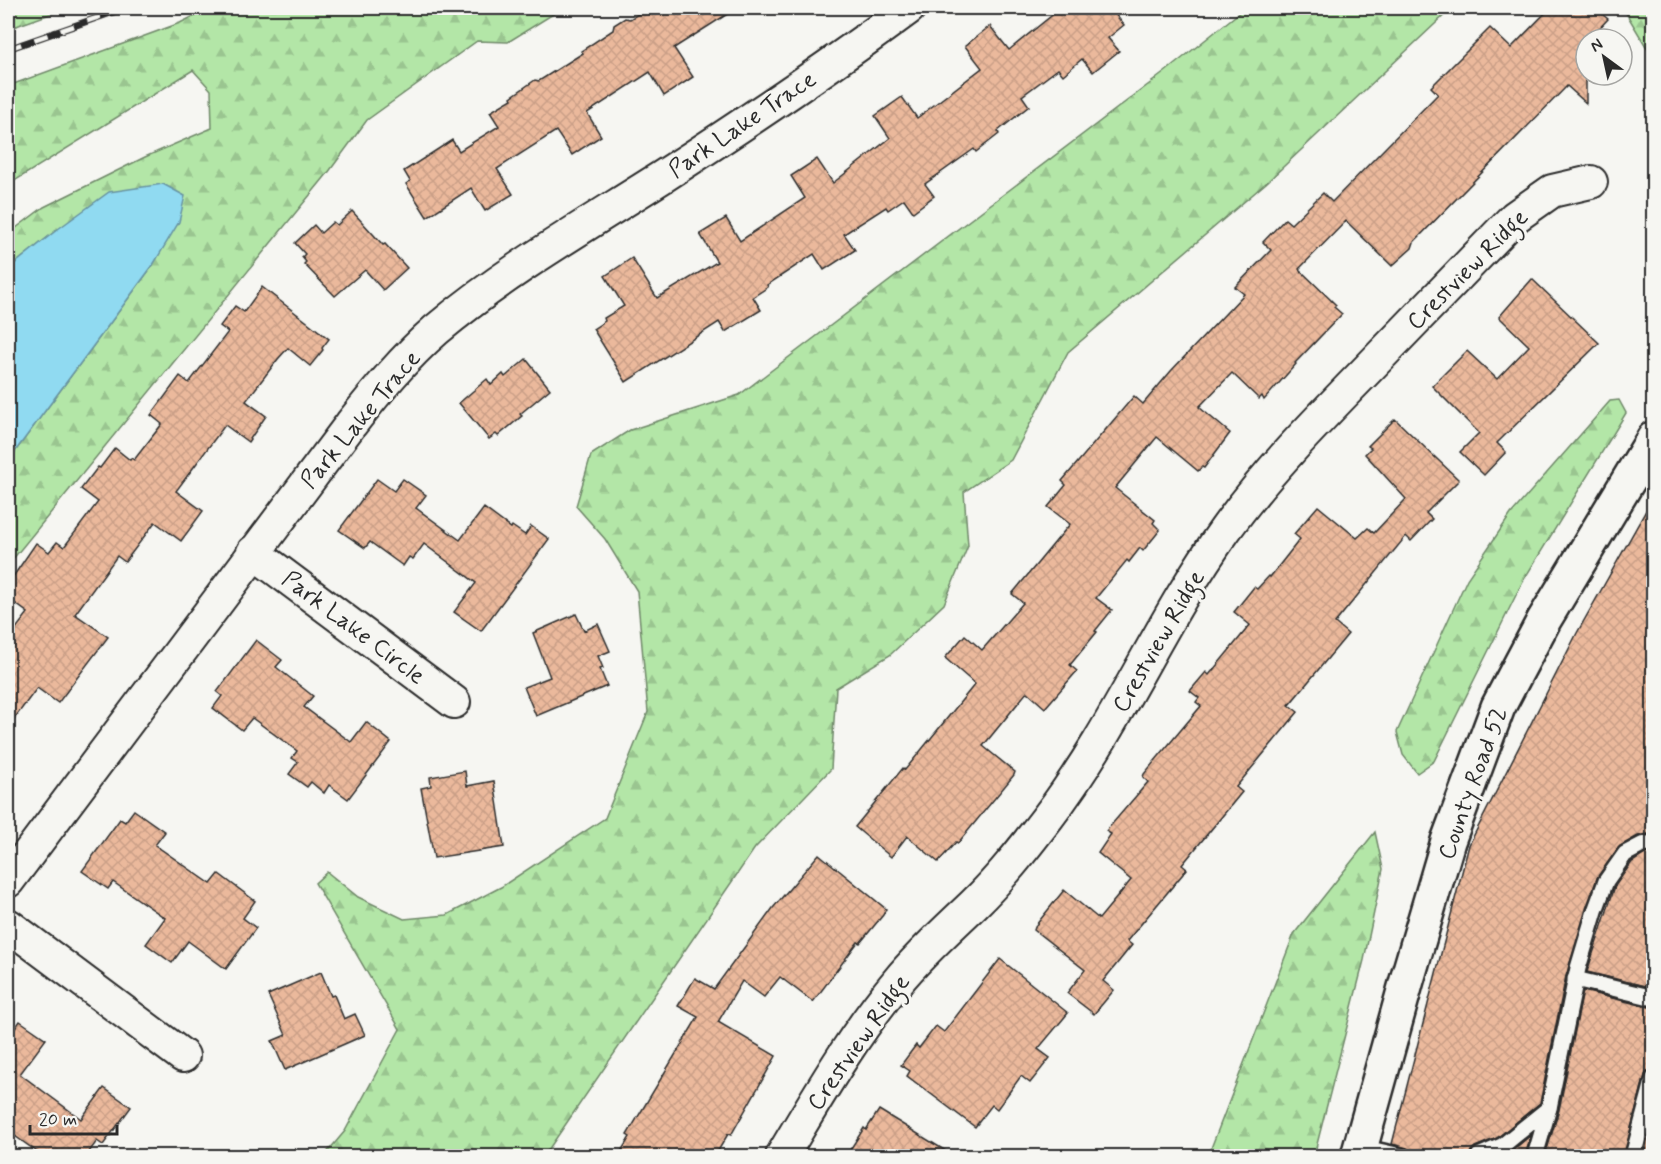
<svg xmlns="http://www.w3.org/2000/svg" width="1661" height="1164" viewBox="0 0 1661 1164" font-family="Mynerve,sans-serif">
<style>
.forest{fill:url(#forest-firs);stroke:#6f8869;stroke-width:1.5}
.water{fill:#90daf1;stroke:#6894a2;stroke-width:1.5}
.building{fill:url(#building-cross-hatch);stroke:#2b2b2b;stroke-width:1.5}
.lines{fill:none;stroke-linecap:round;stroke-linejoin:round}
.lane-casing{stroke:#2b2b2b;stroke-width:20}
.street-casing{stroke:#2b2b2b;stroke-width:36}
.secondary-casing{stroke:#2b2b2b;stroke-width:38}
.lane{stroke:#f6f6f2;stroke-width:15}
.street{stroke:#f6f6f2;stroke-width:32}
.secondary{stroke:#f6f6f2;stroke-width:33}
.rail-casing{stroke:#2b2b2b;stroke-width:7}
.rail{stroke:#f6f6f2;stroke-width:4.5;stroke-dasharray:14;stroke-linecap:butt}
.labels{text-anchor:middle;stroke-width:6;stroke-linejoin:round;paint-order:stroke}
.street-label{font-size:24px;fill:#2b2b2b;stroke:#f6f6f2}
</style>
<defs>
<pattern id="forest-firs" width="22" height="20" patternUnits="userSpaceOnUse" patternTransform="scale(1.5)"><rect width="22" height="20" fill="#b3e6a7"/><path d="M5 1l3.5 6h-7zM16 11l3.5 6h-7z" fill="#9ac590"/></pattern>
<pattern id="building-cross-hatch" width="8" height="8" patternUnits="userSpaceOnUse" patternTransform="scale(1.5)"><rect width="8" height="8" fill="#ebb99c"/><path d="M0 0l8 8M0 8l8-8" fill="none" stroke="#ca9f87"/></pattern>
</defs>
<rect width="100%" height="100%" fill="#f6f6f2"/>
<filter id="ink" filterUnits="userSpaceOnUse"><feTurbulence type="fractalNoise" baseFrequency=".0167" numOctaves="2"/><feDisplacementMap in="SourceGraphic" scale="12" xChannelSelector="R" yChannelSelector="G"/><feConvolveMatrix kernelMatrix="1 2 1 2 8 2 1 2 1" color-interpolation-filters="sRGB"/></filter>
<g filter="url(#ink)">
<g class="forest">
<polygon points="8,8 67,8 8,29"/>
<polygon points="210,8 563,8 508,42 477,41 367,120 328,173 8,565 8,461 153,265 58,229 8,269 8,234 44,207 145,157 212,128 211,90 193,70 8,185 8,86 180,23"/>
<polygon points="1245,8 1452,8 1266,183 1068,352 1011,460 964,492 968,546 944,604 890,655 836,688 831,769 755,848 544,1156 324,1156 345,1131 400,1029 315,883 327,872 358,897 404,919 447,915 501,887 605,818 648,712 637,591 605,539 576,506 591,455 630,430 739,395 1165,72"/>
<polygon points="1623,8 1653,8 1653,58"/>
<polygon points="1619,400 1626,413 1523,581 1434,761 1417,773 1403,755 1397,732 1467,579 1511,514 1610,401"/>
<polygon points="1375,832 1383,869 1364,960 1314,1156 1208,1156 1294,934"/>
</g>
<polygon class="water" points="163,184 185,196 179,222 153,265 8,461 8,269 58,229 109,192"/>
<g class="building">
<polygon points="648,8 737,8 674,48 693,77 664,96 650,72 587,113 601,136 572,155 556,131 497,169 513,194 485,211 471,188 427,217 406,184 410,181 404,171 452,140 459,151 499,126 490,112 512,99 511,97 535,80 539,81 583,53 581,51 613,30 614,25 625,18 630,19"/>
<polygon points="1061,8 1110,8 1124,25 1108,38 1119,51 1093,72 1082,59 1063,75 1058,69 1022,96 1029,106 998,131 999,134 976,152 974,149 925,184 934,196 913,212 904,199 888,210 886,207 844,234 855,250 824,270 814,254 767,285 768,287 753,297 761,310 725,332 719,322 626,382 593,329 605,321 604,318 624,306 605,276 632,258 657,298 717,262 700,234 726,218 740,241 805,198 791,176 817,159 833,183 890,138 875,116 902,97 917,118 982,68 965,46 990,26 1009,50"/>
<polygon points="1550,8 1595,8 1608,19 1589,39 1586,39 1586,103 1567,86 1414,242 1412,248 1392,266 1346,221 1299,269 1336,305 1334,307 1342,314 1295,363 1296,364 1264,400 1262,396 1259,399 1232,373 1199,407 1230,433 1204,468 1202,467 1198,471 1157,437 1115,488 1155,520 1153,523 1160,530 1143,551 1140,548 1129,562 1127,560 1096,598 1112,610 1095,631 1097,632 1070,665 1077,671 1045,708 1027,692 983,746 1015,772 1014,775 958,843 956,842 938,862 907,836 891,857 855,827 903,768 905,770 975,684 945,658 965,635 982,650 1023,603 1012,594 1070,524 1048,507 1066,485 1062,481 1134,396 1143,404 1171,371 1244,294 1235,287 1271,250 1263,242 1285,219 1291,224 1323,193 1332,202 1438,94 1431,87 1490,28 1511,48"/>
<polygon points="352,211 383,245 385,244 407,268 383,290 365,270 335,296 304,264 306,262 302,257 305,254 295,243 314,225 321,233 333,222 337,225"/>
<polygon points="1532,279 1599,343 1497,443 1506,452 1484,475 1460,452 1479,433 1432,386 1467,351 1497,379 1529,346 1499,317"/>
<polygon points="262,287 329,339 322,348 323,350 310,366 288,348 278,359 246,401 266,416 248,442 225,425 176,491 203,511 181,541 155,522 125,562 117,556 75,614 108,637 58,703 37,688 8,727 8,639 28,613 8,598 8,584 36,543 49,552 57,542 64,547 98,502 81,489 98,467 100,468 115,448 130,460 131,458 134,460 162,424 151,415 180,376 189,383 228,332 220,326 235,306 244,312"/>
<polygon points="526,359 550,389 520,414 522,416 498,436 496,434 489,439 459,403 487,379 491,385 503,374 505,377"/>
<polygon points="1395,419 1459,480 1426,513 1432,519 1411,541 1406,536 1335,623 1348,634 1289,705 1298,712 1236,787 1242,792 1182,865 1187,869 1127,941 1132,945 1103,981 1114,990 1094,1014 1067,993 1085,970 1034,930 1036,925 1064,890 1099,919 1131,880 1098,853 1111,834 1106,831 1148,782 1143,777 1144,774 1201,706 1196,702 1199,698 1190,691 1206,672 1209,675 1250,625 1234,612 1254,587 1257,589 1269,576 1270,577 1300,539 1294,534 1318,506 1357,538 1368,528 1374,533 1406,499 1365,454 1371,448 1368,446"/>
<polygon points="377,479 394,491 403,479 426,495 416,508 460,540 484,508 511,528 512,526 525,535 531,526 549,539 481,631 454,612 476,583 424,544 413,559 409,557 403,566 370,542 365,548 339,530"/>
<polygon points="1653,498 1653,833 1638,836 1620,846 1597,878 1566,976 1540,1103 1497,1138 1475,1147 1471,1151 1469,1156 1411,1156 1407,1148 1392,1144 1469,845 1577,633"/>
<polygon points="576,614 584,631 598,624 610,651 598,656 603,668 600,669 607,686 536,716 524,687 550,677 533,633"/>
<polygon points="256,640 282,660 276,667 313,696 304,707 351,742 366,722 391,742 348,799 329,785 324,793 311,782 307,787 289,774 298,762 292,758 297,751 252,718 242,730 213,708 222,696 217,692"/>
<polygon points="465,771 467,786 494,781 504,847 434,858 421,788 431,786 430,777"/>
<polygon points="134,810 165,832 155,845 211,884 219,874 255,901 243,918 256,928 226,969 188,941 172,963 146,944 165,918 113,882 108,889 82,871 120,819 125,822"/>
<polygon points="1653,853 1653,988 1587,972 1615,886 1632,862 1645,854"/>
<polygon points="819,854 886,909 883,915 860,943 858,942 813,1002 780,977 764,997 742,981 718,1022 776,1056 731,1135 728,1134 715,1156 618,1156 630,1137 627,1135 698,1017 678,1006 695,978 714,989 773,908"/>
<polygon points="1000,959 1068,1013 1038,1049 1050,1058 1030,1083 1021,1076 997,1109 992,1105 975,1127 907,1076 910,1071 901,1065 916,1045 919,1048 936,1026 944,1032"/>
<polygon points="321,972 331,996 334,995 344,1019 355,1014 365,1035 285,1070 272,1041 286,1035 268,995"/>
<polygon points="1583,991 1653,1008 1653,1069 1648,1071 1645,1075 1624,1156 1545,1156 1559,1110"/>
<polygon points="20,1021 46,1039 20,1074 81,1119 104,1088 131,1107 103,1145 97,1141 86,1156 43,1156 8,1131 8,1038"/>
<polygon points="879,1110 954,1156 846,1156 864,1128 866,1130"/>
<polygon points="1653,1117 1653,1156 1643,1156"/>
<polygon points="1531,1135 1525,1156 1502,1156 1508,1154"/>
</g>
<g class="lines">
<defs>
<g id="lane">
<polyline points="1575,979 1654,998"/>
<polyline points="1361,1147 1401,1156"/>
<polyline points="1479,1156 1502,1146 1549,1108 1578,968 1595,911 1606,881 1625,854 1642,845 1654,843"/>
<polyline points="1535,1156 1549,1108"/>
<polyline points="1633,1156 1654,1078"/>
</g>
<g id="street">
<polyline points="253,552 454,702"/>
<path d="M8,881L351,424C377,391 404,358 436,330C505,272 585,226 662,177C746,123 828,68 909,8"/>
<polyline points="8,925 183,1056"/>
<path d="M782,1156C818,1096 853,1035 898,981C921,953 948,929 974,904C1001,878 1025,847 1048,817C1117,727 1159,622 1225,530C1266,473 1315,423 1364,373C1414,321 1464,269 1515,217L1552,191L1591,182"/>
</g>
<polyline id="secondary" points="1358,1156 1407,980 1448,841 1498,707 1544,620 1654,438"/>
</defs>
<use href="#lane" class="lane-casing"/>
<use href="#street" class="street-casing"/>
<use href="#secondary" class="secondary-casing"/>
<use href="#lane" class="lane"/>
<use href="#street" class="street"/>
<use href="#secondary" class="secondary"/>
<defs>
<polyline id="rail" points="8,49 125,8"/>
</defs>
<use href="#rail" class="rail-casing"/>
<use href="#rail" class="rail"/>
</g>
</g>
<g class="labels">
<g class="street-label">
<text transform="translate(742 124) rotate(-34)" y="8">Park Lake Trace</text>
<text transform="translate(1467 269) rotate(-45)" y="8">Crestview Ridge</text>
<text transform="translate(360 419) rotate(-50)" y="8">Park Lake Trace</text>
<text transform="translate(354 627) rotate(37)" y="8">Park Lake Circle</text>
<text transform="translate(1158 641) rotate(-60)" y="8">Crestview Ridge</text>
<text transform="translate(1472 783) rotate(-70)" y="8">County Road 52</text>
<text transform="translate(858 1042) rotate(-55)" y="8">Crestview Ridge</text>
</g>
</g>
<rect width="1661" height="1164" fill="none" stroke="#f6f6f2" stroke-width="30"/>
<rect x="15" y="15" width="1631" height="1134" fill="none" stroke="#2b2b2b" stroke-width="2" filter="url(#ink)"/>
<g transform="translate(1604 57) rotate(327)"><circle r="28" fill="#f6f6f2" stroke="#a5a5a2" stroke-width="1.5"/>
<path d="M0-4.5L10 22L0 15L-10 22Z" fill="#2b2b2b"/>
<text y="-9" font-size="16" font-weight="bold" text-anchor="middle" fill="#2b2b2b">N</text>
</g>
<path d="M30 1125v9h87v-9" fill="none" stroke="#2b2b2b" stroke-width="3"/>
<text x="39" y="1125" font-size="18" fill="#2b2b2b" stroke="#f6f6f2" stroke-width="4.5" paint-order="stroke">20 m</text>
</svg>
